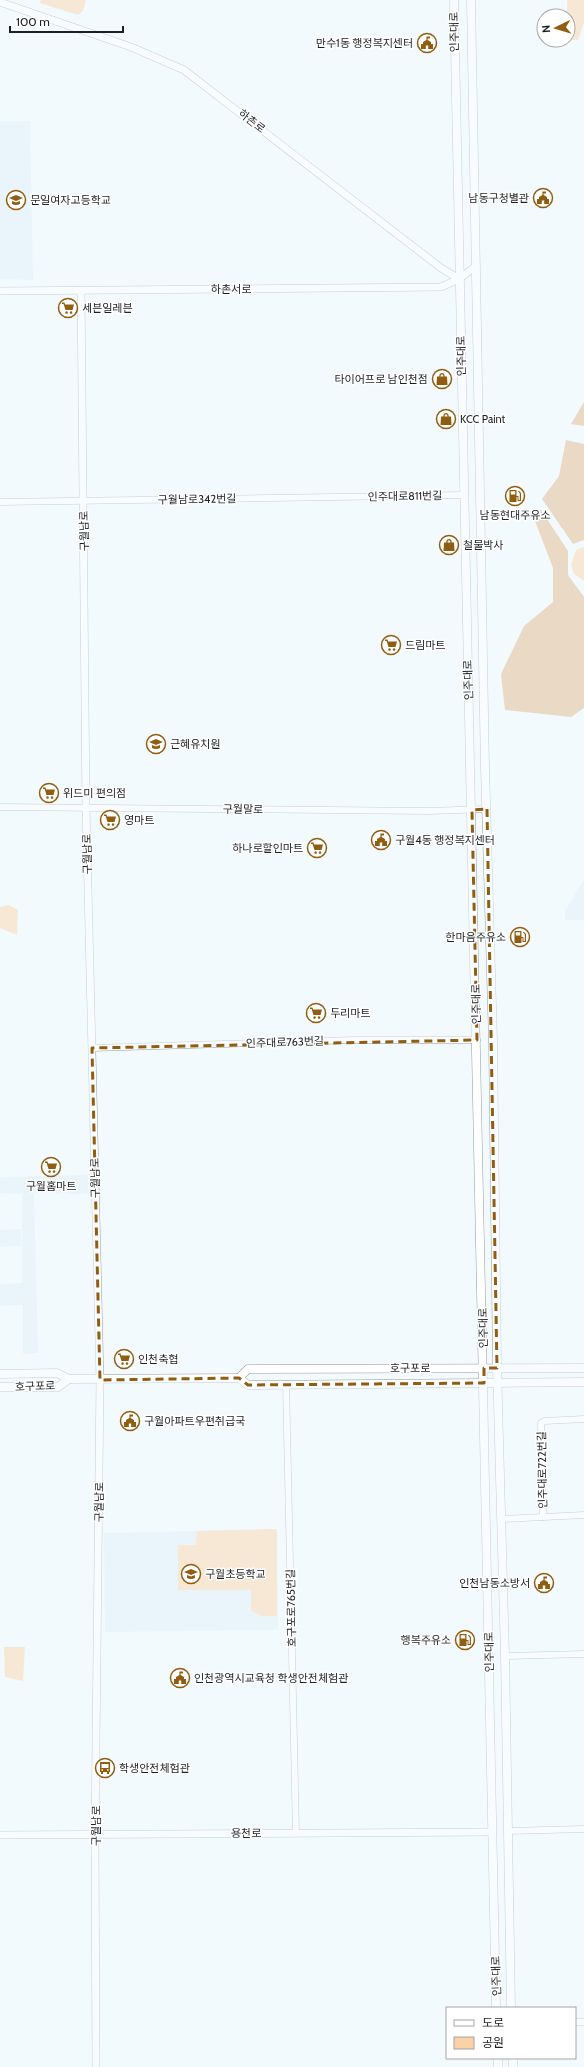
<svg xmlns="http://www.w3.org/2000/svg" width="584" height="2067" viewBox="0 0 584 2067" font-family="Cabin,'Noto Sans KR',sans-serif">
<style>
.built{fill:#dfeff9}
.green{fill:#fbd2a5}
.forest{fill:#ddb282}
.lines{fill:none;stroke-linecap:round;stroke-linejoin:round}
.minor-casing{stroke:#949ca1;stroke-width:7}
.tertiary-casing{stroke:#949ca1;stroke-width:8}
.secondary-casing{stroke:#949ca1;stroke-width:9}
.minor{stroke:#fff;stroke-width:6}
.tertiary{stroke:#fff;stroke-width:7}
.secondary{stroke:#fff;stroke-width:8}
.marked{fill:none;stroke:#915d10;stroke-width:3;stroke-dasharray:8 5;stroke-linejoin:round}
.labels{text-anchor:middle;stroke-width:3;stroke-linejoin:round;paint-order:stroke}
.street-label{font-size:11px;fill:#1d2022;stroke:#fff}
.poi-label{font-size:11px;fill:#1d2022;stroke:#fff;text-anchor:start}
</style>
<rect width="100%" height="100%" fill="#f3fafe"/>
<g class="built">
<polygon points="0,121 30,121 33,280 0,279"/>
<polygon points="584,879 584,920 565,920 565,911"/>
<polygon points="88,1175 88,1194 34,1193 38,1353 23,1354 23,1305 0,1306 0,1284 22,1283 22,1194 0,1193 0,1177"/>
<polygon points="21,1229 21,1246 0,1247 0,1230"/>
<polygon points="277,1529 278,1630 105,1632 104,1533"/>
</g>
<g class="green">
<polygon points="41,0 86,0 83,11 78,15 40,3"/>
<polygon points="567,0 584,0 584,23 578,40 568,40"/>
<polygon points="584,547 584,581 574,574 571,565 576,550"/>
<polygon points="9,905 18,910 17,935 0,928 0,907"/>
<polygon points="277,1529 277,1616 261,1616 251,1611 251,1590 178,1590 178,1545 196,1545 197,1531"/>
<polygon points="4,1647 25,1647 23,1681 5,1677"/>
</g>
<g class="forest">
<polygon points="584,402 584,426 571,424"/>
<polygon points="566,440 584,444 584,540 573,544 542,499 559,476"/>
<polygon points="541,510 568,551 568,575 584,597 584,708 571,717 505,710 501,674 524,626 553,602 553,568 535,521"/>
</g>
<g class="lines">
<defs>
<g id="minor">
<polyline points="0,502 463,495"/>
<polyline points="0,807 429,811 487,809"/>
<polyline points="92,1048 356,1040 477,1040"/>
<polyline points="286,1384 296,1833"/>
<polyline points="543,1517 541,1423 545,1421 584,1419"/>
<polyline points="502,1519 584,1515"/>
<polyline points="505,1656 584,1654"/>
<polyline points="508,1831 584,1829"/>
<polyline points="575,2022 584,2022"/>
</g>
<g id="tertiary">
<polyline points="0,2 131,47 184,70 441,268 459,279 476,266"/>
<polyline points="81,290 86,807 100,1380 95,1834 96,2067"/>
<polyline points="0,291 441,287 459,279"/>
<polyline points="0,1835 491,1832"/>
</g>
<g id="secondary">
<polyline points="454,0 496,2008"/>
<polyline points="471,0 485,768 493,1042 497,1368 505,1656 511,2008"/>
<polyline points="0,1374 57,1373 69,1379 239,1378 248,1385 584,1382"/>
<polyline points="239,1378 248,1369 584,1368"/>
<polyline points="0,1387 58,1387 69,1379"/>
<polyline points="498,2058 498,2067"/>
<polyline points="513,2058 513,2067"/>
</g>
</defs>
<use href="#minor" class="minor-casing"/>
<use href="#tertiary" class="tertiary-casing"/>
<use href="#secondary" class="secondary-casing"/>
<use href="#minor" class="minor"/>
<use href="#tertiary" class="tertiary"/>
<use href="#secondary" class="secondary"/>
</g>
<path d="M0 0H584V2067H0ZM487,809L497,1368H484V1383L248,1385L239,1378L100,1380L92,1048L477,1040L472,810Z" fill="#f3fafe" fill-opacity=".55" fill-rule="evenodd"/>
<path class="marked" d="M487,809L497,1368H484V1383L248,1385L239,1378L100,1380L92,1048L477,1040L472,810Z"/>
<defs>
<symbol id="civic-ring" viewBox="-11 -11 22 22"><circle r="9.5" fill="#fff" stroke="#915d10" stroke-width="1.5"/><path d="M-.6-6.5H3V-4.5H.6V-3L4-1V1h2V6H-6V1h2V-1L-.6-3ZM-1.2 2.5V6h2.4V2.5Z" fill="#915d10"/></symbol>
<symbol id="school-ring" viewBox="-11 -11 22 22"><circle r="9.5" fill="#fff" stroke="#915d10" stroke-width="1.5"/><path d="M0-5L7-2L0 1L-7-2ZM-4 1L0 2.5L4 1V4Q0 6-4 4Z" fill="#915d10"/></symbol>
<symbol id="supermarket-ring" viewBox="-11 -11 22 22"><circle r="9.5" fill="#fff" stroke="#915d10" stroke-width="1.5"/><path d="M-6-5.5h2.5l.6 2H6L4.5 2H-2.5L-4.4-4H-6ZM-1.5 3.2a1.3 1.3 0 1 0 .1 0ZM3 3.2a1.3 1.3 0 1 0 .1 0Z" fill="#915d10"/></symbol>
<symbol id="shop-ring" viewBox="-11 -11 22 22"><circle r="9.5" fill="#fff" stroke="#915d10" stroke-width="1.5"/><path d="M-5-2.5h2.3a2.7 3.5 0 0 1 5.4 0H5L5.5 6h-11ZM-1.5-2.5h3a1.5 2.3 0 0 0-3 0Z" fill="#915d10"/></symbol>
<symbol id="fuel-ring" viewBox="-11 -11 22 22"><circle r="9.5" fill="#fff" stroke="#915d10" stroke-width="1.5"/><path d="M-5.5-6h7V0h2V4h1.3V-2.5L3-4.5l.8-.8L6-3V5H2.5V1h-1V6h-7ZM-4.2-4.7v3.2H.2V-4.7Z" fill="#915d10"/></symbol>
<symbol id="bus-ring" viewBox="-11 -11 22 22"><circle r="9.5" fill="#fff" stroke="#915d10" stroke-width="1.5"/><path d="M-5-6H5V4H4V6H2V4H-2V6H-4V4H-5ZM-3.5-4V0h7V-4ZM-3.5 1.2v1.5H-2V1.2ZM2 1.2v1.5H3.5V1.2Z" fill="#915d10"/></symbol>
</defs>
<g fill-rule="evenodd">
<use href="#civic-ring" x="416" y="32" width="22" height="22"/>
<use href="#civic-ring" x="532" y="187" width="22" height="22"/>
<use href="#school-ring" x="5" y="189" width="22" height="22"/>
<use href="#supermarket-ring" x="57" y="297" width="22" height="22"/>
<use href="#shop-ring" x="431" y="368" width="22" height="22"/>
<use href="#shop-ring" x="435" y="408" width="22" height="22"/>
<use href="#fuel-ring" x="504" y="485" width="22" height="22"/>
<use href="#shop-ring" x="438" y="534" width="22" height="22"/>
<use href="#supermarket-ring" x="380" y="634" width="22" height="22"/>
<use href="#school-ring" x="145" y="733" width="22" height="22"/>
<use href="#supermarket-ring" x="38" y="782" width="22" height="22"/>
<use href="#supermarket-ring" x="99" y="809" width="22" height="22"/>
<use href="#civic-ring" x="370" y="829" width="22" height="22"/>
<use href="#supermarket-ring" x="306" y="837" width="22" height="22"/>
<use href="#fuel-ring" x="509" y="926" width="22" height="22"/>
<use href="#supermarket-ring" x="305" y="1002" width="22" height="22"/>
<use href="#supermarket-ring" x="40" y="1156" width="22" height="22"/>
<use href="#supermarket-ring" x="113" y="1348" width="22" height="22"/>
<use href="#civic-ring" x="119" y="1410" width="22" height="22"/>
<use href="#school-ring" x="180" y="1563" width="22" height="22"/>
<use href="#civic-ring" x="533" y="1572" width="22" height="22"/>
<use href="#fuel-ring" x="454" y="1629" width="22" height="22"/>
<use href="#civic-ring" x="169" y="1667" width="22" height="22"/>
<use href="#bus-ring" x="94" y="1757" width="22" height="22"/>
</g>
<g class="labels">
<g class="street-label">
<text transform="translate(454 32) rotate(-91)" y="4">인주대로</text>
<text transform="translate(252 121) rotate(38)" y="4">하촌로</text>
<text x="231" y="293">하촌서로</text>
<text transform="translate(461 356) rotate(-91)" y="4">인주대로</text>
<text transform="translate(405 496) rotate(-1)" y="4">인주대로811번길</text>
<text transform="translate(197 499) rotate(-1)" y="4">구월남로342번길</text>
<text transform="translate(84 531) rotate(-91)" y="4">구월남로</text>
<text transform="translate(468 680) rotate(-92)" y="4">인주대로</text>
<text transform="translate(243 809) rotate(1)" y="4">구월말로</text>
<text transform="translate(87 854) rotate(-91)" y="4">구월남로</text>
<text transform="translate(476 1004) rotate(-91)" y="4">인주대로</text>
<text transform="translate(285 1042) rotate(-2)" y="4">인주대로763번길</text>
<text transform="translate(95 1178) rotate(-91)" y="4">구월남로</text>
<text transform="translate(483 1328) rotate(-91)" y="4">인주대로</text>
<text x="410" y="1372">호구포로</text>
<text transform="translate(35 1386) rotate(-2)" y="4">호구포로</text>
<text transform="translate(542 1470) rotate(-91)" y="4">인주대로722번길</text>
<text transform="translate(99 1502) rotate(-89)" y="4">구월남로</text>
<text transform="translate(291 1608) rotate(-91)" y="4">호구포로765번길</text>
<text transform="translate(489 1652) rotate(-91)" y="4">인주대로</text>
<text transform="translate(96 1826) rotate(-90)" y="4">구월남로</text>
<text x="246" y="1837">용천로</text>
<text transform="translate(496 1976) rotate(-92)" y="4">인주대로</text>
</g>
<g class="poi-label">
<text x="413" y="47" text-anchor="end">만수1동 행정복지센터</text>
<text x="529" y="202" text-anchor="end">남동구청별관</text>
<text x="30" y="204">문일여자고등학교</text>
<text x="82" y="312">세븐일레븐</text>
<text x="428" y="383" text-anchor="end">타이어프로 남인천점</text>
<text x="460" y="423">KCC Paint</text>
<text x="515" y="519" text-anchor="middle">남동현대주유소</text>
<text x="463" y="549">철물박사</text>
<text x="405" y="649">드림마트</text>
<text x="170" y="748">근혜유치원</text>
<text x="63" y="797">위드미 편의점</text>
<text x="124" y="824">영마트</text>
<text x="395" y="844">구월4동 행정복지센터</text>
<text x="303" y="852" text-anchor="end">하나로할인마트</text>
<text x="506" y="941" text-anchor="end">한마음주유소</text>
<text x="330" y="1017">두리마트</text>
<text x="51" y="1190" text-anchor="middle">구월홈마트</text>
<text x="138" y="1363">인천축협</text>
<text x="144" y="1425">구월아파트우편취급국</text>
<text x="205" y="1578">구월초등학교</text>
<text x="530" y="1587" text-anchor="end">인천남동소방서</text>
<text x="451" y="1644" text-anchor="end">행복주유소</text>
<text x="194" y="1682">인천광역시교육청 학생안전체험관</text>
<text x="119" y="1772">학생안전체험관</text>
</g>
</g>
<rect x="446" y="2007" width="130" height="52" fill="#ffffff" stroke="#a5a6a7"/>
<rect x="454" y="2020" width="20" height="6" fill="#ffffff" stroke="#a5a6a7"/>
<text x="482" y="2027" font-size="12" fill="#1d2022">도로</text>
<rect x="454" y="2037" width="20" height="12" fill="#fbd2a5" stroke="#a5a6a7"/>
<text x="482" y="2047" font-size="12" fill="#1d2022">공원</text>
<g transform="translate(556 28) rotate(265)"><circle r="19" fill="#ffffff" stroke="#a5a6a7"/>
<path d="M0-3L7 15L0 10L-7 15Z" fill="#915d10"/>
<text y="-6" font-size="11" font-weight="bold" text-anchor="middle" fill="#1d2022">N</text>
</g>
<path d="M10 26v6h113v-6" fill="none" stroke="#1d2022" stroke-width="2"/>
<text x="16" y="26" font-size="12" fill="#1d2022" stroke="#ffffff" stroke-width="3" paint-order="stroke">100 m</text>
</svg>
